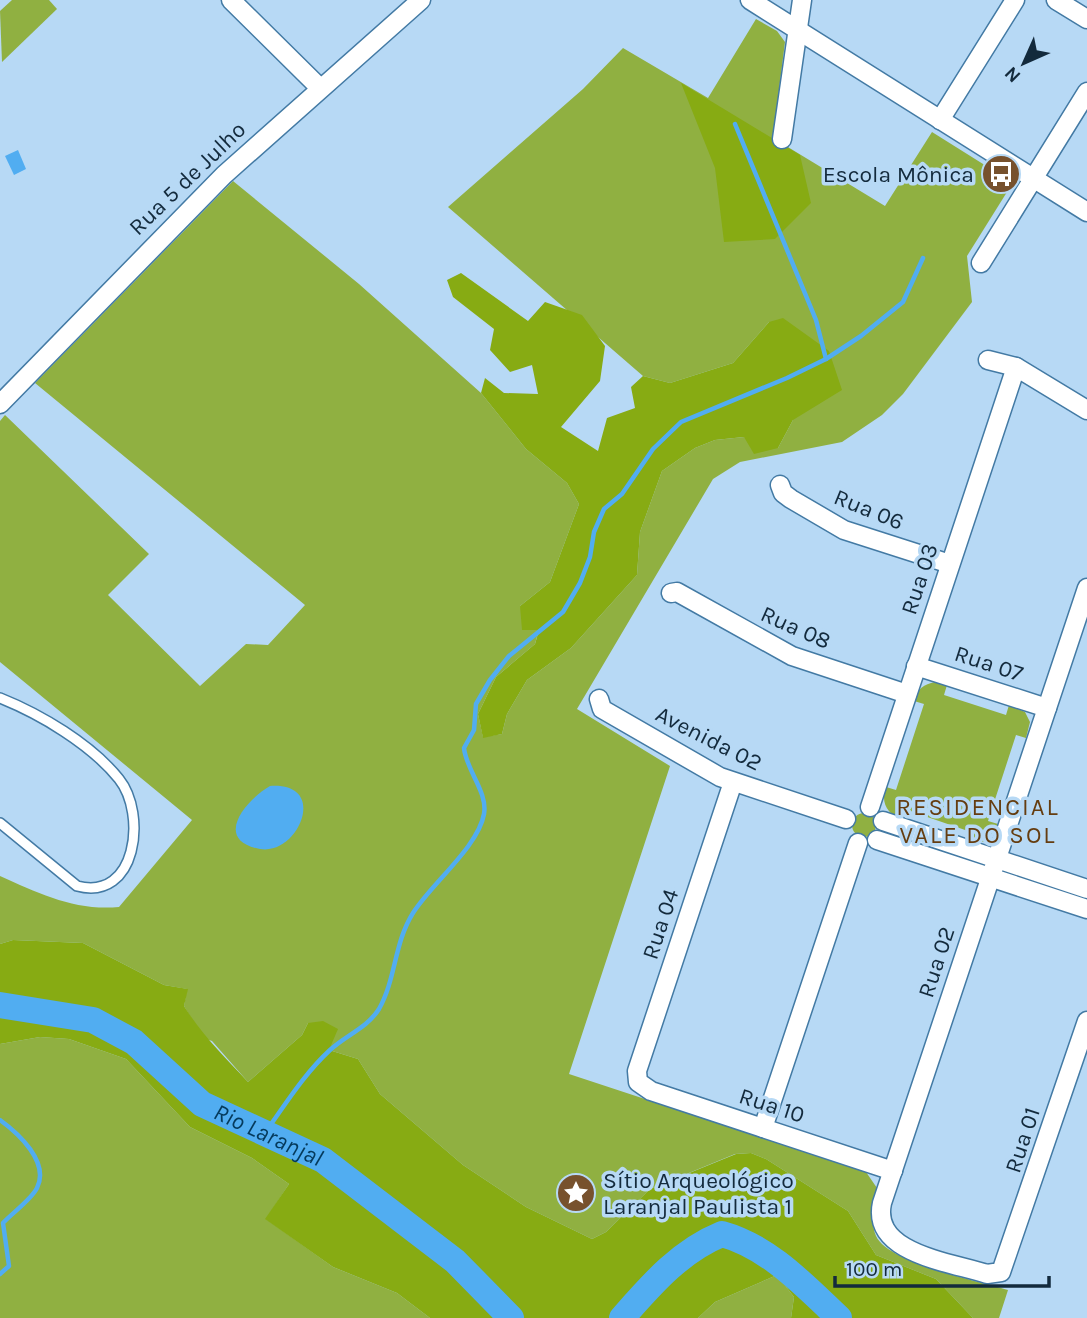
<svg xmlns="http://www.w3.org/2000/svg" width="1087" height="1318" viewBox="0 0 1087 1318" font-family="Karla,sans-serif">
<style>
.green{fill:#90b041}
.forest{fill:#87ab13}
.water{fill:#51adf1}
.lines{fill:none;stroke-linecap:round;stroke-linejoin:round}
.stream{stroke:#51adf1;stroke-width:4.5}
.river{stroke:#51adf1;stroke-width:26}
.service-casing{stroke:#437aa4;stroke-width:12}
.minor-casing{stroke:#437aa4;stroke-width:21}
.service{stroke:#fff;stroke-width:9}
.minor{stroke:#fff;stroke-width:18}
.labels{text-anchor:middle;stroke-width:7;stroke-linejoin:round;paint-order:stroke}
.poi-label{font-size:23px;fill:#132a3c;stroke:#b7d9f5;text-anchor:end}
.street-label{font-size:23px;fill:#132a3c;stroke:#b7d9f5}
.neighbourhood-label{font-size:24px;letter-spacing:2px;fill:#653d10;stroke:#b7d9f5}
.water-label{font-size:24px;font-style:italic;fill:#053a5c;stroke:#b7d9f5}
</style>
<rect width="100%" height="100%" fill="#b7d9f5"/>
<g class="green">
<polygon points="12,0 49,0 57,9 2,62 0,11"/>
<path d="M756,19L777,31L785,42L773,138L885,206L932,132L999,174L1005,180L1007,192L967,256L972,302L903,394L882,415L842,442L740,462L713,479L577,709L670,766L569,1074L866,1172L877,1188C877,1204 869,1219 876,1236C888,1263 979,1281 1008,1290L999,1318H973L936,1279L876,1255L848,1211L766,1159L751,1153L735,1154L650,1189L606,1232L592,1239L526,1207L463,1165L380,1094L358,1059L329,1050L308,1023L302,1035L248,1082L212,1041L203,1038L184,1006L187,989L164,985L83,943L13,940L0,944V876C40,894 75,911 119,907L192,820L0,662V421L5,415L149,554L108,595L200,686L246,644L268,645L305,605L35,383L233,181L359,284L481,393L526,449L567,483L579,504L550,582L520,606L539,629L535,644L496,677L478,714L483,737L502,734L507,714L527,680L571,648L637,575L640,532L662,471L695,448L715,440L744,437L778,448L793,420L769,322L733,363L670,383L643,376L448,207L583,89L623,48L708,98Z"/>
<path d="M935,682L947,685L944,695L1006,715L1009,705L1025,712L1030,722L1026,738L1016,735L988,821L998,824L986,841L972,844L965,841L968,831L907,810L902,821C888,813 880,804 886,787L896,790L924,704L914,701C917,689 924,684 935,682Z"/>
<circle cx="864" cy="825" r="12"/>
<polygon points="40,1037 69,1039 126,1059 190,1127 252,1158 289,1184 266,1219 333,1267 397,1293 430,1318 0,1318 0,1044"/>
<polygon points="777,1275 794,1297 791,1318 698,1318 715,1302"/>
</g>
<g class="forest">
<polygon points="681,83 800,155 811,203 775,239 724,242 715,168"/>
<polygon points="461,273 528,321 545,302 582,315 605,346 600,381 561,427 598,451 607,418 635,408 631,387 643,376 670,383 733,363 769,322 783,318 829,351 842,390 793,420 778,448 754,454 744,437 715,440 695,448 662,471 640,532 637,575 571,648 527,680 507,714 502,734 483,738 478,714 496,677 535,644 539,630 522,630 520,606 550,582 579,504 567,483 526,449 481,393 485,378 504,393 538,394 532,365 510,372 490,350 494,329 453,297 447,280"/>
<path d="M13,940L83,943L164,985L188,989L184,1006C202,1035 224,1056 248,1082L302,1035L308,1023L323,1021L338,1029L329,1050L358,1059L380,1094L463,1165L526,1207L592,1239L606,1232L650,1189L736,1154L751,1153L766,1159L848,1211L876,1255L936,1279L973,1318H791L794,1297L777,1275L715,1302L698,1318H430L397,1293L333,1267L265,1219L289,1184L252,1158L190,1127L126,1059L69,1039L40,1037L0,1044V944Z"/>
</g>
<g class="water">
<polygon points="18,150 26,169 14,175 5,156"/>
<path d="M270,786C330,782 298,856 260,849C212,840 246,800 270,786Z"/>
</g>
<g class="lines">
<g class="stream">
<polyline points="735,124 816,320 826,359"/>
<path d="M0,1120C18,1133 50,1162 37,1188C31,1200 12,1213 3,1223L9,1266L0,1274"/>
<path d="M264,1134C285,1105 304,1074 330,1050C346,1035 367,1028 379,1009C396,979 394,943 413,913C432,883 478,847 484,814C488,792 466,770 464,748L474,730L476,704L490,680L509,656L563,612L580,583L590,557L594,532L604,509L622,494L653,449L681,422L787,378L826,359L861,336L903,302L923,258"/>
</g>
<g class="river">
<path id="s1" d="M0,1005L93,1020L134,1042L202,1104L323,1160L455,1261L511,1318"/>
<path d="M622,1318C651,1285 680,1251 722,1234C769,1247 804,1285 839,1318"/>
</g>
<defs>
<path id="service" d="M0,698C40,714 91,744 119,779C147,814 137,902 77,886L0,823"/>
<g id="minor">
<polyline points="231,0 320,88"/>
<polyline points="750,0 1087,212"/>
<polyline points="1056,0 1087,19"/>
<polyline points="940,120 1015,0"/>
<polyline points="782,139 802,0"/>
<polyline points="981,263 1087,92"/>
<polyline points="988,360 1016,367 1087,410"/>
<polyline points="0,404 224,175 421,0"/>
<polyline points="780,485 783,493 791,499 844,530 950,564"/>
<path d="M1087,588L882,1203C871,1254 951,1262 987,1274L1001,1272L1087,1021"/>
<polyline points="671,593 677,592 792,656 907,694"/>
<polyline points="916,666 1047,708"/>
<polyline points="599,699 602,709 720,777 846,819"/>
<polyline points="733,782 637,1071 638,1082 651,1091 893,1171"/>
<polyline points="870,807 1016,367"/>
<polyline points="883,821 1087,889"/>
<polyline points="877,840 1087,909"/>
<polyline points="763,1128 858,843"/>
</g>
</defs>
<use href="#service" class="service-casing"/>
<use href="#minor" class="minor-casing"/>
<use href="#service" class="service"/>
<use href="#minor" class="minor"/>
</g>
<defs>
<symbol id="bus-disc" viewBox="-11 -11 22 22"><circle r="9.5" fill="#77512d" stroke="#b7d9f5"/><path d="M-5-6H5V4H4V6H2V4H-2V6H-4V4H-5ZM-3.5-4V0h7V-4ZM-3.5 1.2v1.5H-2V1.2ZM2 1.2v1.5H3.5V1.2Z" fill="#fff"/></symbol>
<symbol id="sight-disc" viewBox="-11 -11 22 22"><circle r="9.5" fill="#77512d" stroke="#b7d9f5"/><path d="M0-6L1.8-2.2L6-1.7L2.9 1.2L3.7 5.4L0 3.3L-3.7 5.4L-2.9 1.2L-6-1.7L-1.8-2.2Z" fill="#fff"/></symbol>
</defs>
<g fill-rule="evenodd">
<use href="#bus-disc" x="979" y="152" width="44" height="44"/>
<use href="#sight-disc" x="554" y="1171" width="44" height="44"/>
</g>
<g class="labels">
<g class="poi-label">
<text x="974" y="182">Escola Mônica</text>
<text x="603" y="1188" text-anchor="start">Sítio Arqueológico<tspan x="603" dy="26">Laranjal Paulista 1</tspan></text>
</g>
<g class="street-label">
<text transform="translate(187 178) rotate(-44)" y="8">Rua 5 de Julho</text>
<text transform="translate(869 509) rotate(22)" y="8">Rua 06</text>
<text transform="translate(919 579) rotate(-72)" y="8">Rua 03</text>
<text transform="translate(796 627) rotate(24)" y="8">Rua 08</text>
<text transform="translate(989 663) rotate(18)" y="8">Rua 07</text>
<text transform="translate(709 738) rotate(27)" y="8">Avenida 02</text>
<text transform="translate(660 924) rotate(-72)" y="8">Rua 04</text>
<text transform="translate(936 962) rotate(-72)" y="8">Rua 02</text>
<text transform="translate(772 1105) rotate(18)" y="8">Rua 10</text>
<text transform="translate(1022 1140) rotate(-72)" y="8">Rua 01</text>
</g>
<g class="neighbourhood-label">
<text x="978" y="815">RESIDENCIAL<tspan x="978" dy="28">VALE DO SOL</tspan></text>
</g>
<g class="water-label">
<text dy="8" stroke="none"><textPath href="#s1" startOffset="306">Rio Laranjal</textPath></text>
</g>
</g>
<g transform="translate(1024 63) rotate(225)" stroke="#b7d9f5" stroke-width="5" paint-order="stroke">
<path d="M0-5L12 26L0 18L-12 26Z" fill="#132a3c"/>
<text y="-10" font-size="19" font-weight="bold" text-anchor="middle" fill="#132a3c">N</text>
</g>
<path d="M835 1276v10h214v-10" fill="none" stroke="#132a3c" stroke-width="3.5"/>
<text x="846" y="1276" font-size="21" fill="#132a3c" stroke="#b7d9f5" stroke-width="5" paint-order="stroke">100 m</text>
</svg>
